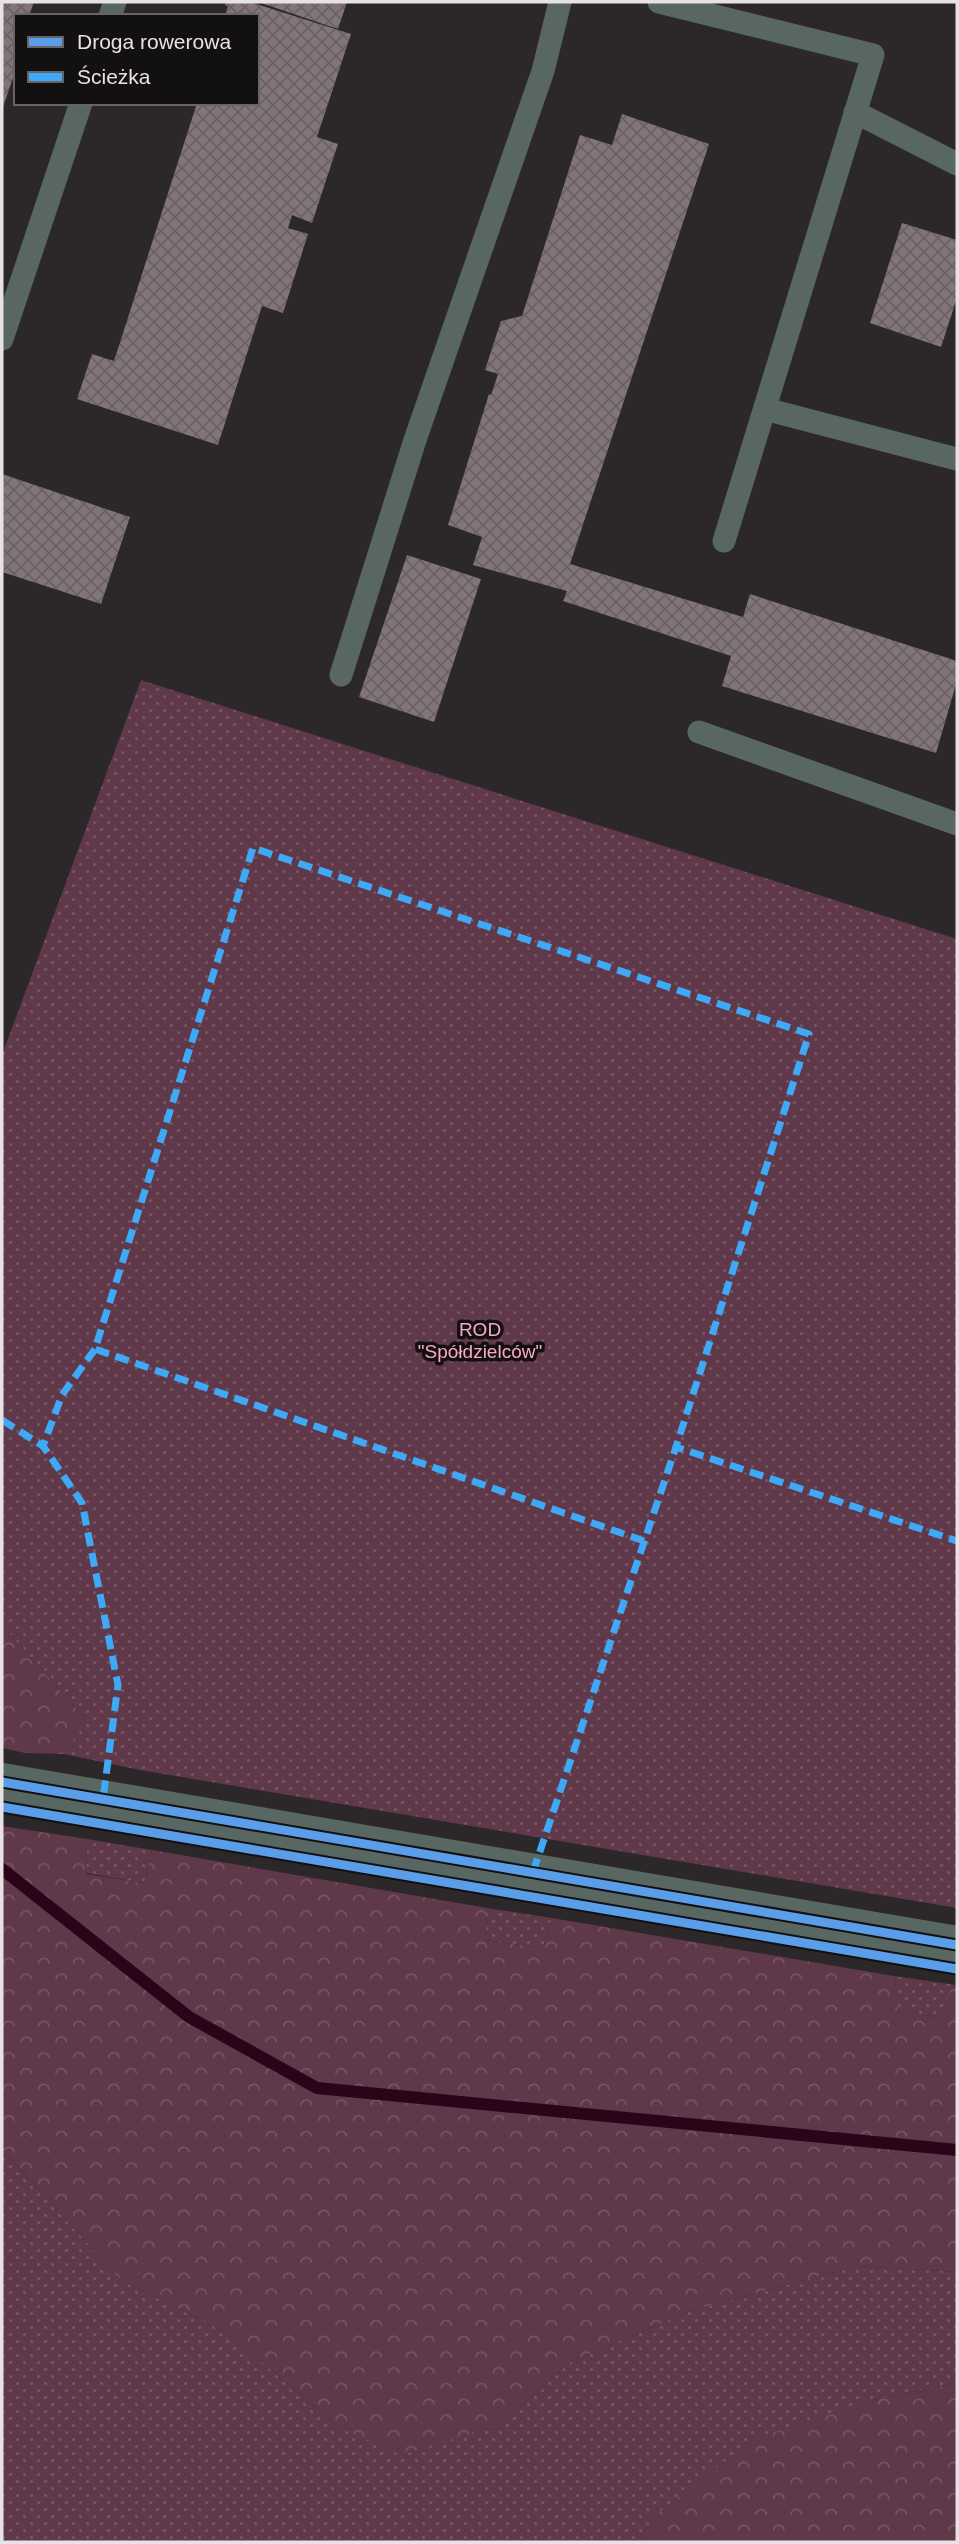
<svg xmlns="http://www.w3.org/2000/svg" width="959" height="2544" viewBox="0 0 959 2544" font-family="Helvetica,sans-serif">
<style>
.grass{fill:url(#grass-dots)}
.forest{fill:url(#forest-crowns)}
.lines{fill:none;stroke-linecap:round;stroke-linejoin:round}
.stream{stroke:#2b0419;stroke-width:12}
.building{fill:url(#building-cross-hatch)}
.service{stroke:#586762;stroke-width:23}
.minor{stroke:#586762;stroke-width:38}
.quiet{stroke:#3fa9f5;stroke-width:7;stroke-dasharray:14 7;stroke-linecap:butt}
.cycleway-casing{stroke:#131011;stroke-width:13}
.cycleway{stroke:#5a9eea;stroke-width:9}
.labels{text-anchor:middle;stroke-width:7;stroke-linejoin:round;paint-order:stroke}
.park-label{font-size:19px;fill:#faa7ca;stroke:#131011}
</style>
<defs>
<pattern id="grass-dots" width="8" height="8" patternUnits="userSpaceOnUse" patternTransform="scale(1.75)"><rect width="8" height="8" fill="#5f3849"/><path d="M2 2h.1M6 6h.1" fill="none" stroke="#765463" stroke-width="1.8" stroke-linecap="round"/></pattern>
<pattern id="forest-crowns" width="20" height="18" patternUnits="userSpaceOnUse" patternTransform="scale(1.75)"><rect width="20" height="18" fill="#5f3849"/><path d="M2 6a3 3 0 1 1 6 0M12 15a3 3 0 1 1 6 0" fill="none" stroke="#765463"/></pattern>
<pattern id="building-cross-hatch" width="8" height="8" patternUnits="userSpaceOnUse" patternTransform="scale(1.75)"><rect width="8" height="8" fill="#82757a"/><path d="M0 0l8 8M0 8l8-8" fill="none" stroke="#6a6164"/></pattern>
</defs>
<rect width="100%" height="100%" fill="#2c2729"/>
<g class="grass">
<polygon points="141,680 957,939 957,1908 140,1770 64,1754 86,1720 2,1625 2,1055"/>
<polygon points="87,1839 152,1850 144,1883 86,1873"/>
<polygon points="487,1908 552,1918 543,1948 485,1940"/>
<polygon points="894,1976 956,1985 950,1990 945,2012 935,2017 899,2010 893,2001 896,1982"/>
<polygon points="2,2149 120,2279 229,2334 340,2428 501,2424 570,2362 690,2311 857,2266 957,2272 957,2383 872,2400 654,2516 639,2542 2,2542"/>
</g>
<g class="forest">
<polygon points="2,1625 87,1721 64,1754 25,1753 2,1748"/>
<polygon points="2,1826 87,1839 86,1874 144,1883 152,1850 487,1908 485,1940 543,1948 552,1918 894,1976 896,1982 893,2001 899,2010 935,2017 945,2012 950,1990 957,1985 957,2272 857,2266 690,2311 570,2362 501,2424 402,2455 340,2428 229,2334 120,2279 2,2149"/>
<polygon points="957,2383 957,2542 639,2542 654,2516 754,2439 872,2400"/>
</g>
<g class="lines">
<polyline class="stream" points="2,1869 189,2017 317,2088 957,2150"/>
</g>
<g class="building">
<polygon points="2,2 34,2 29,16 16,16 16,69 2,110"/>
<polygon points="226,2 250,2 351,34 317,137 338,144 312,223 292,215 288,228 308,234 283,313 262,306 218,445 77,399 92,354 114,361 197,103 257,103 257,16 225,16 228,6 225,5"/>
<polygon points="258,2 347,2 338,29"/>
<polygon points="622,114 709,144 570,564 743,617 750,594 957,661 957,681 936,753 722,686 731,656 563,601 567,591 473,565 482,537 448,525 489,394 491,395 498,374 485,370 501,321 522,316 580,135 612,145"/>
<polygon points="902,223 957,240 957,298 941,347 870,323"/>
<polygon points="2,474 130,517 101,604 2,572"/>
<polygon points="407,555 481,579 434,722 359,697"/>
</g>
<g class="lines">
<g class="service">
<polyline points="659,2 873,55 724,541"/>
<polyline points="110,16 115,2"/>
<polyline points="855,112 957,164"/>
<polyline points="2,339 81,103"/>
<polyline points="765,409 957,459"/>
<polyline points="341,675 415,440 543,71 560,2"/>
<polyline points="699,732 957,824"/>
</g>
<polyline class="minor" points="2,1782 957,1945"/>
<g class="quiet">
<polyline points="95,1349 62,1395 43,1446 82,1503 118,1685 103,1799"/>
<polyline points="2,1420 43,1446"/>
<polyline points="644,1541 95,1349 253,848 809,1034 676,1447 957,1541"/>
<polyline points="533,1872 676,1447"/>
</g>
<defs>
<g id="cycleway">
<polyline points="2,1782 957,1945"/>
<polyline points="2,1807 957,1969"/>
</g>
</defs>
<use href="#cycleway" class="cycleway-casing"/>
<use href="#cycleway" class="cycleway"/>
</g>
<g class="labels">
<g class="park-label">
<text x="480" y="1336">ROD<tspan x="480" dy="22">"Spółdzielców"</tspan></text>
</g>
</g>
<rect width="959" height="2544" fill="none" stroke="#e7e2e4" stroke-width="7"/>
<rect x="14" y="14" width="245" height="91" fill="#131011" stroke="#686465" stroke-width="2"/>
<rect x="28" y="37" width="35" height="10" fill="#5a9eea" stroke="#686465" stroke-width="2"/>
<text x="77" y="49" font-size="21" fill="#e7e2e4">Droga rowerowa</text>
<rect x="28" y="72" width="35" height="10" fill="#3fa9f5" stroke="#686465" stroke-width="2"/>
<text x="77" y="84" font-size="21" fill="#e7e2e4">Ścieżka</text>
</svg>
